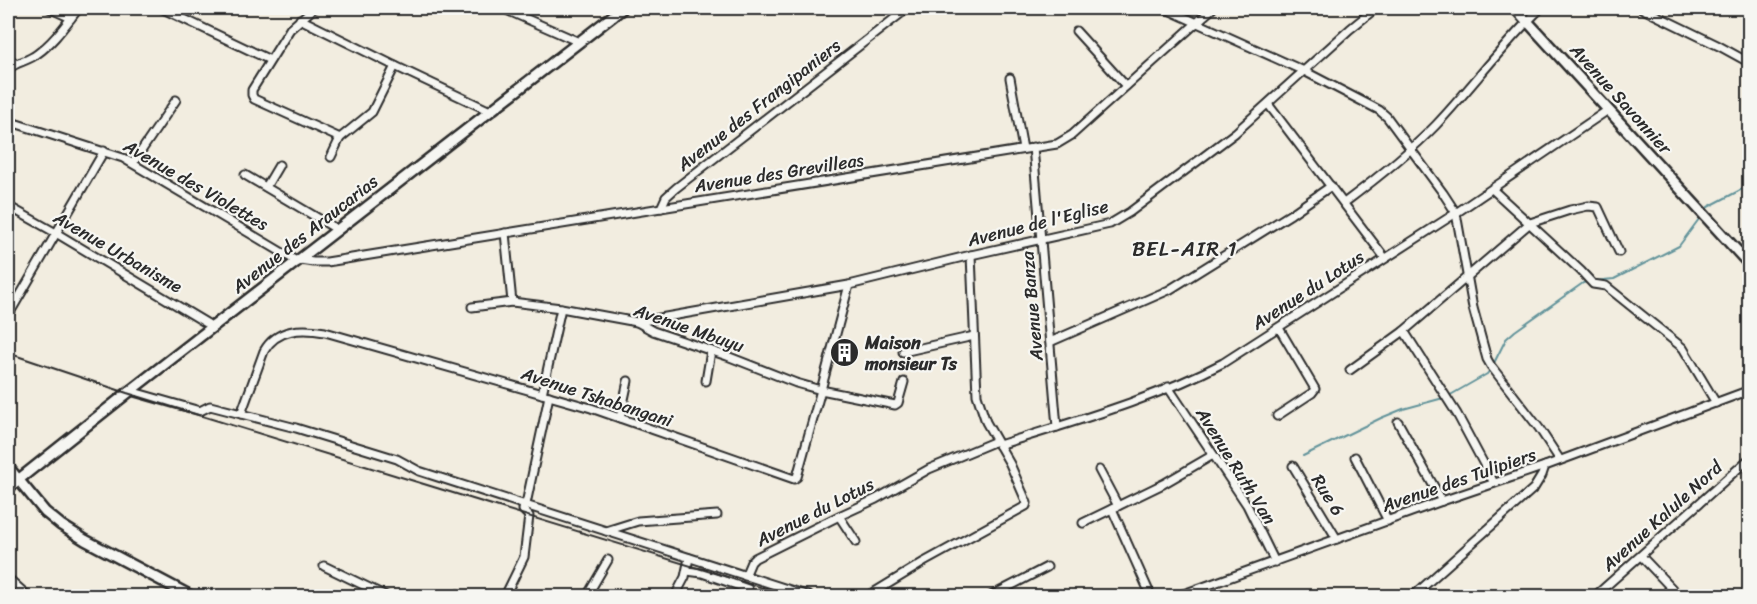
<svg xmlns="http://www.w3.org/2000/svg" width="1757" height="604" viewBox="0 0 1757 604" font-family="Sriracha,sans-serif">
<style>
.lines{fill:none;stroke-linecap:round;stroke-linejoin:round}
.stream{stroke:#64949b;stroke-width:2}
.street-casing{stroke:#2b2b2b;stroke-width:11}
.secondary-casing{stroke:#2b2b2b;stroke-width:14}
.street{stroke:#f6f6f2;stroke-width:7}
.secondary{stroke:#f6f6f2;stroke-width:9}
.rail{stroke:#2b2b2b;stroke-width:2}
.labels{text-anchor:middle;stroke-width:4.5;stroke-linejoin:round;paint-order:stroke}
.street-label{font-size:18px;fill:#2b2b2b;stroke:#f6f6f2}
.poi-label{font-size:18px;font-weight:bold;fill:#2b2b2b;stroke:#f6f6f2;text-anchor:start}
.quarter-label{font-size:21px;letter-spacing:1.5px;fill:#2b2b2b;stroke:#f6f6f2}
</style>
<rect width="100%" height="100%" fill="#f2ede0"/>
<filter id="ink" filterUnits="userSpaceOnUse"><feTurbulence type="fractalNoise" baseFrequency=".0167" numOctaves="2"/><feDisplacementMap in="SourceGraphic" scale="12" xChannelSelector="R" yChannelSelector="G"/><feConvolveMatrix kernelMatrix="1 2 1 2 8 2 1 2 1" color-interpolation-filters="sRGB"/></filter>
<g filter="url(#ink)">
<g class="lines">
<g class="stream">
<polyline points="1705,211 1708,207 1750,185"/>
<polyline points="1593,281 1614,279 1679,246 1702,215"/>
<polyline points="1493,365 1506,339 1515,331 1583,283 1587,282"/>
<polyline points="1303,456 1381,418 1403,409 1447,397 1487,374 1490,370"/>
</g>
<defs>
<g id="street">
<polyline points="49,8 71,18"/>
<polyline points="161,8 270,60"/>
<polyline points="314,8 290,29 252,90 252,95 254,99 340,138 372,112 395,66"/>
<polyline points="502,8 579,42"/>
<polyline points="1164,8 1304,71 1379,110 1387,117 1443,193 1456,213 1473,308 1487,359 1491,366 1539,428 1560,460"/>
<polyline points="1641,8 1719,46 1750,63"/>
<polyline points="300,19 395,66 490,111"/>
<polyline points="1076,31 1126,86"/>
<polyline points="8,58 15,63"/>
<path d="M8,69C17,62 28,61 37,54C54,42 66,24 79,8"/>
<polyline points="1010,78 1023,149"/>
<polyline points="1268,104 1385,258"/>
<polyline points="8,121 123,158 298,262"/>
<polyline points="1033,147 1057,427"/>
<polyline points="331,157 340,138"/>
<polyline points="133,163 176,100"/>
<polyline points="245,175 338,230"/>
<polyline points="266,187 279,165"/>
<polyline points="1492,189 1581,271 1593,284 1606,286 1683,348 1716,403"/>
<path d="M1344,203C1376,179 1408,154 1436,125C1472,87 1503,44 1541,8"/>
<polyline points="8,206 56,233 213,327"/>
<polyline points="661,208 666,197 676,188 908,8"/>
<polyline points="505,233 512,302"/>
<polyline points="300,260 313,262 327,262 1057,144 1072,135 1213,8"/>
<polyline points="472,307 512,302 561,308 637,322 653,331 727,356 796,383 821,390 895,405 898,403 904,382"/>
<polyline points="8,316 104,151"/>
<polyline points="637,322 849,285 971,255 1110,224 1130,212 1235,133 1350,29 1376,8"/>
<polyline points="1404,331 1457,414 1494,483"/>
<polyline points="1050,342 1169,290 1291,214 1331,186"/>
<polyline points="903,352 974,336"/>
<polyline points="1350,370 1404,331 1530,223 1570,210 1588,206 1598,207 1619,252"/>
<polyline points="706,381 711,351"/>
<polyline points="1168,387 1247,505 1275,562"/>
<polyline points="130,391 200,411 210,406 214,407 296,428 397,459 419,471 809,596"/>
<polyline points="542,394 561,308"/>
<path d="M241,414L264,351C277,328 302,328 325,332L591,408L794,479L797,477L821,390L849,285"/>
<polyline points="1277,416 1312,393 1315,389 1279,328"/>
<polyline points="620,418 628,381"/>
<polyline points="1398,422 1442,501"/>
<path d="M999,445C1075,421 1152,400 1223,363L1456,213L1608,110"/>
<polyline points="1355,457 1388,521"/>
<polyline points="1293,466 1337,539"/>
<polyline points="1099,470 1118,506"/>
<polyline points="526,504 549,396"/>
<polyline points="1112,509 1151,596"/>
<polyline points="839,516 856,542"/>
<polyline points="1083,523 1163,484 1213,455"/>
<polyline points="606,531 638,521 717,515"/>
<polyline points="1641,556 1679,596"/>
<polyline points="324,566 386,596"/>
<polyline points="687,571 702,573 748,589"/>
<polyline points="745,576 751,562 755,558 839,516 876,499 929,469 996,441"/>
<polyline points="8,578 28,596"/>
<polyline points="458,594 461,596"/>
<polyline points="505,596 524,557 529,516 523,510 524,504"/>
<polyline points="587,596 608,560"/>
<polyline points="675,596 685,577 689,558"/>
<polyline points="868,596 924,562 1026,506 1027,503 1010,464 986,422 977,395 971,255"/>
<polyline points="991,596 1047,567"/>
<polyline points="1178,596 1442,501 1545,466 1750,390"/>
<polyline points="1413,596 1534,488 1542,475 1545,466"/>
<polyline points="1595,596 1750,458"/>
<polyline points="1742,596 1750,590"/>
</g>
<g id="secondary">
<polyline points="1515,8 1750,265"/>
<polyline points="8,467 45,512 61,525 85,540 191,596"/>
<polyline points="8,488 130,391 623,8"/>
</g>
</defs>
<use href="#street" class="street-casing"/>
<use href="#secondary" class="secondary-casing"/>
<use href="#street" class="street"/>
<use href="#secondary" class="secondary"/>
<polyline class="rail" points="8,353 127,393 789,596"/>
</g>
</g>
<defs>
<symbol id="building-disc" viewBox="-11 -11 22 22"><circle r="9.5" fill="#2b2b2b" stroke="#f6f6f2"/><path d="M-4-6H4V6H1V3H-1V6H-4ZM-2.5-4.3h1.7v1.8h-1.7ZM.8-4.3h1.7v1.8H.8ZM-2.5-1h1.7V.8h-1.7ZM.8-1h1.7V.8H.8Z" fill="#fff"/></symbol>
</defs>
<g fill-rule="evenodd">
<use href="#building-disc" x="828" y="336" width="33" height="33"/>
</g>
<g class="labels">
<g class="street-label">
<text transform="translate(1621 99) rotate(48)" y="6">Avenue Savonnier</text>
<text transform="translate(759 105) rotate(-38)" y="6">Avenue des Frangipaniers</text>
<text transform="translate(779 173) rotate(-9)" y="6">Avenue des Grevilleas</text>
<text transform="translate(196 185) rotate(30)" y="6">Avenue des Violettes</text>
<text transform="translate(1038 223) rotate(-14)" y="6">Avenue de l'Eglise</text>
<text transform="translate(305 234) rotate(-38)" y="6">Avenue des Araucarias</text>
<text transform="translate(118 252) rotate(30)" y="6">Avenue Urbanisme</text>
<text transform="translate(1308 290) rotate(-33)" y="6">Avenue du Lotus</text>
<text transform="translate(1032 306) rotate(-95)" y="6">Avenue Banza</text>
<text transform="translate(689 328) rotate(19)" y="6">Avenue Mbuyu</text>
<text transform="translate(597 397) rotate(18)" y="6">Avenue Tshabangani</text>
<text transform="translate(1236 466) rotate(58)" y="6">Avenue Ruth Van</text>
<text transform="translate(1459 480) rotate(-19)" y="6">Avenue des Tulipiers</text>
<text transform="translate(1328 495) rotate(58)" y="6">Rue 6</text>
<text transform="translate(815 512) rotate(-27)" y="6">Avenue du Lotus</text>
<text transform="translate(1662 516) rotate(-42)" y="6">Avenue Kalule Nord</text>
</g>
<g class="poi-label">
<text x="865" y="349">Maison<tspan x="865" dy="21">monsieur Ts</tspan></text>
</g>
<g class="quarter-label">
<text x="1185" y="256">BEL-AIR 1</text>
</g>
</g>
<rect width="1757" height="604" fill="none" stroke="#f6f6f2" stroke-width="30"/>
<rect x="15" y="15" width="1727" height="574" fill="none" stroke="#2b2b2b" stroke-width="2" filter="url(#ink)"/>
</svg>
